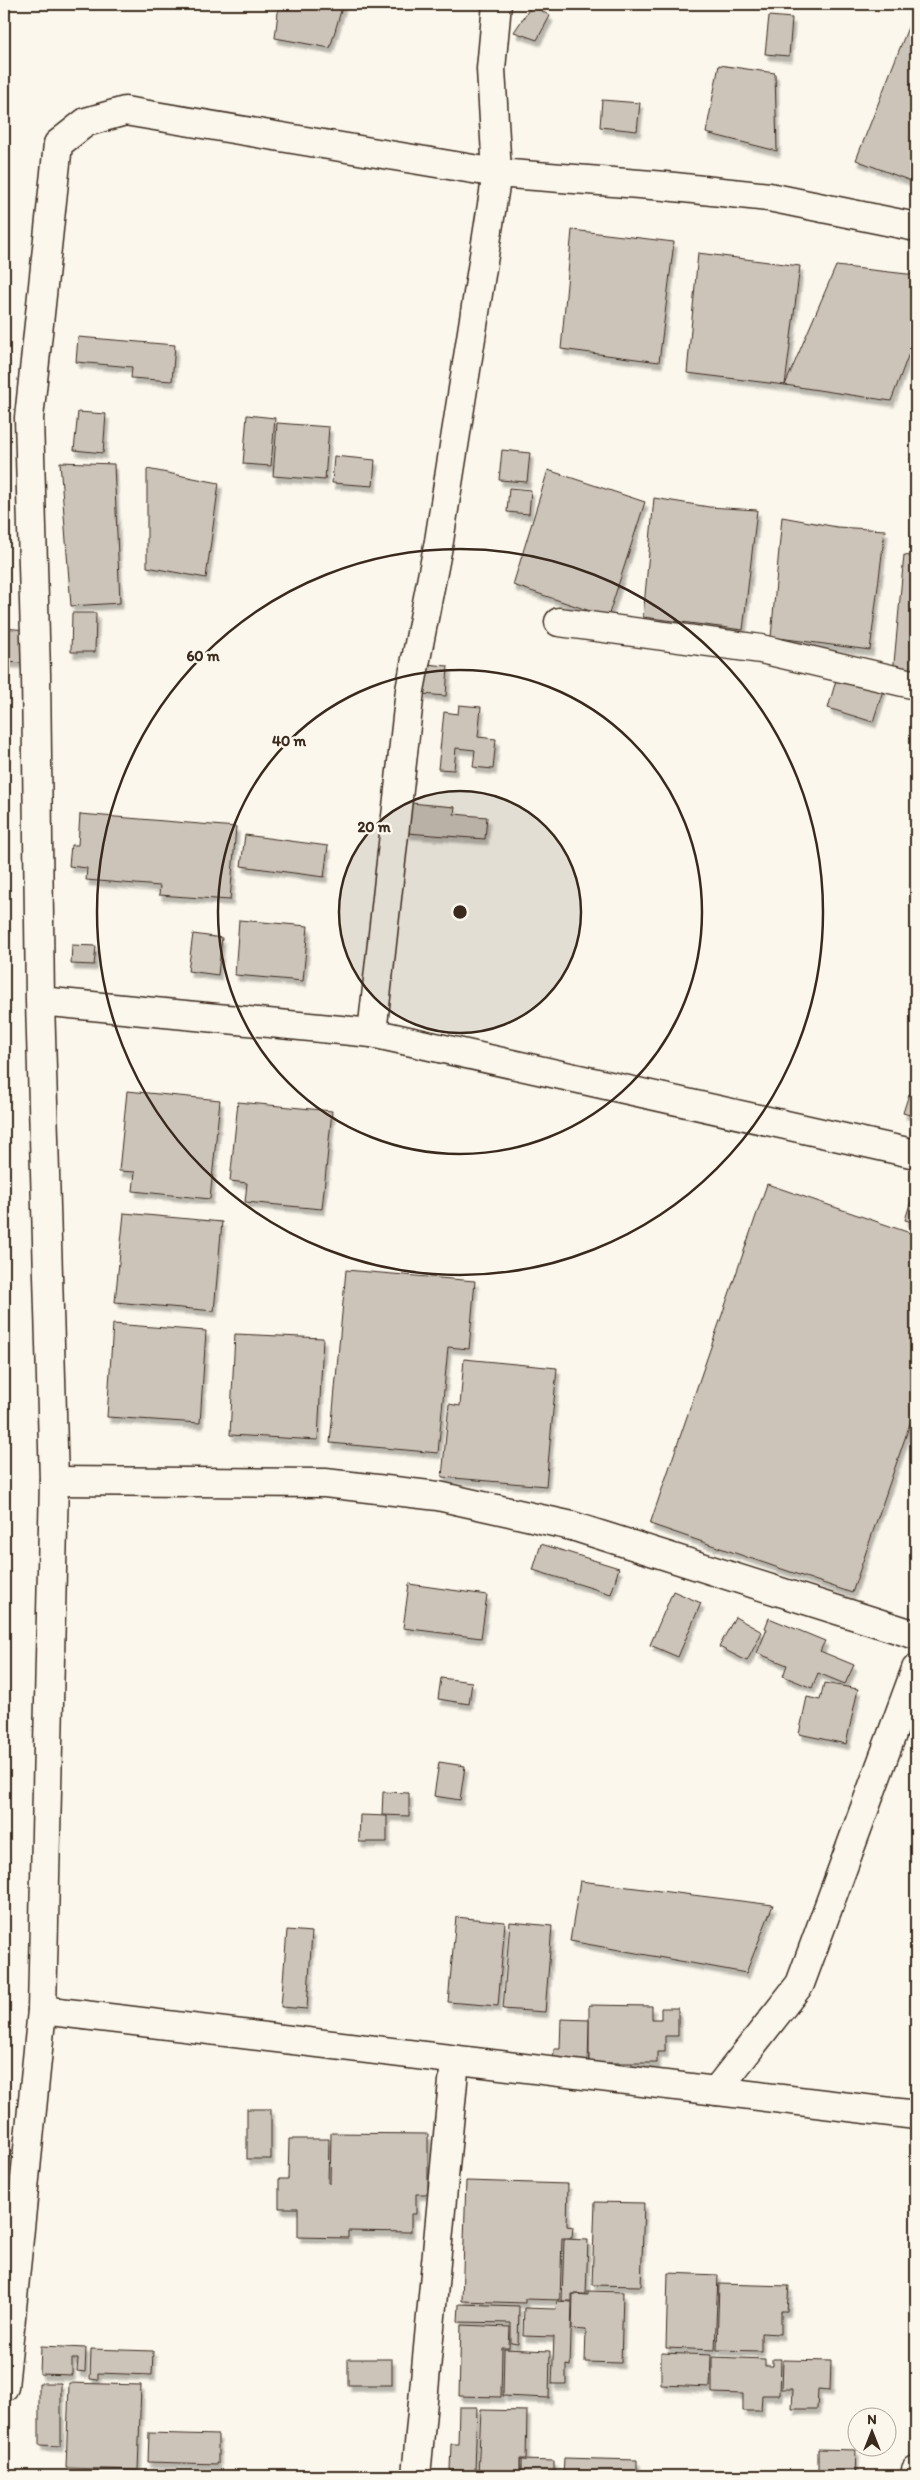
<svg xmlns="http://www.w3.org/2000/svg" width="920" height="2480" viewBox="0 0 920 2480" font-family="Itim,sans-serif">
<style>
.building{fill:#ccc4b9;stroke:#3b2a1e;filter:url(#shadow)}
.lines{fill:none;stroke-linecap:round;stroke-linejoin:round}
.minor-casing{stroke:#3b2a1e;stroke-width:31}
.minor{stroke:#fbf7ec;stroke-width:28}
.ring{fill:none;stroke:#3b2a1e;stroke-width:2.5}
.centre{fill:#3b2a1e;stroke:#fbf7ec;stroke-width:2.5}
.ring-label{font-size:15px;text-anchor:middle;font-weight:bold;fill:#3b2a1e;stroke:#fbf7ec;stroke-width:5;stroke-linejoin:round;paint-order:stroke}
</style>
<defs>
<filter id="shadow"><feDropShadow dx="3" dy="5.5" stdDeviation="1" flood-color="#0004"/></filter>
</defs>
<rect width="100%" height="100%" fill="#fbf7ec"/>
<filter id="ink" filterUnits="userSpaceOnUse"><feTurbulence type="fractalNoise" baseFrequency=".02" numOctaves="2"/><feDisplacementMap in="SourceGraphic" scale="10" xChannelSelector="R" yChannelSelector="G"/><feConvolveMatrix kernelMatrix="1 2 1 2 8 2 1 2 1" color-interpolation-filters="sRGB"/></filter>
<g filter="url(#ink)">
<g class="building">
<polygon points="279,4 343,4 330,48 275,38"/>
<polygon points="532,5 550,16 537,40 514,32"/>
<polygon points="916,7 916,183 856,160"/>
<polygon points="769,16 792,18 789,56 765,54"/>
<polygon points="719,65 775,73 777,151 706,133"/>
<polygon points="602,100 640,103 637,131 600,127"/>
<polygon points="572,230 674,242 659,362 561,349"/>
<polygon points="698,253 800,266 785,385 687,373"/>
<polygon points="836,266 916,275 916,335 891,401 785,385"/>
<polygon points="78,337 175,345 172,381 131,378 132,367 76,362"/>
<polygon points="78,412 106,414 103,453 74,450"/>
<polygon points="247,415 275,418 271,466 243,464"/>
<polygon points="277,423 329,427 325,480 273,476"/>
<polygon points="502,450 530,453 527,482 499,480"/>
<polygon points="334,456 375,460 373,486 332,483"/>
<polygon points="60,462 114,464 120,603 71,606"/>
<polygon points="147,469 219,483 206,578 147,567"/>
<polygon points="548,470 645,502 608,617 513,585"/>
<polygon points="509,488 531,490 529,514 507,512"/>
<polygon points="654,498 709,507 757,510 743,630 643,617"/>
<polygon points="782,517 837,527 885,530 870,650 771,637"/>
<polygon points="904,555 916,557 916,677 893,674"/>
<polygon points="72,613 96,613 95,652 71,652"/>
<polygon points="4,628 26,630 23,663 4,662"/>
<polygon points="425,664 448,666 446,696 422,694"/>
<polygon points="839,670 885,684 873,722 828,708"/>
<polygon points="459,705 481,707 478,737 496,739 493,769 473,767 475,750 456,748 454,770 438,769 444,712 458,714"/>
<polygon points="410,803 455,807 454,814 487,817 485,839 407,833"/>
<polygon points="80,814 236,827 230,900 159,895 160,886 86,880 87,868 69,866 71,845 78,845"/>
<polygon points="245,835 328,846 324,877 241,866"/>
<polygon points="239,920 308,926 303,981 235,975"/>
<polygon points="193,934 222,938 218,975 188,971"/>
<polygon points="72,945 96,946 94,965 71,964"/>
<polygon points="127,1091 220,1100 210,1199 133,1191 135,1172 119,1171"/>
<polygon points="909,1094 916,1096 916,1117 903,1113"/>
<polygon points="238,1102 332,1111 322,1209 245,1202 247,1183 230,1181"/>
<polygon points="767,1184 916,1235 916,1406 852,1593 650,1524"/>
<polygon points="916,1185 916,1223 905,1220"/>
<polygon points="124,1213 222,1222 214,1311 115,1302"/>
<polygon points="346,1270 475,1281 469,1349 448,1347 438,1453 330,1443"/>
<polygon points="113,1324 206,1331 200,1423 107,1417"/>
<polygon points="235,1334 323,1338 318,1440 230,1435"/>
<polygon points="464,1359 557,1368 546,1486 442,1477 449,1404 460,1406"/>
<polygon points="541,1544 619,1568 611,1594 533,1570"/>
<polygon points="409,1584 487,1595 481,1638 403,1628"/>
<polygon points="673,1591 701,1603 678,1657 650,1645"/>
<polygon points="735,1617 762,1632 747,1661 719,1647"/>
<polygon points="769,1618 825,1641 820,1651 854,1665 845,1684 818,1673 812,1688 783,1676 787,1665 757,1653 767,1629 765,1628"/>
<polygon points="441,1678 472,1682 469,1704 438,1699"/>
<polygon points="824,1683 858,1689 846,1744 799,1734 807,1697 820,1700"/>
<polygon points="439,1762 465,1766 460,1800 434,1796"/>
<polygon points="383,1792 409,1793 409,1816 382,1815"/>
<polygon points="360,1815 387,1816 387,1842 359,1842"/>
<polygon points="580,1881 773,1905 746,1973 570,1941"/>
<polygon points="456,1917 505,1922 498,2006 448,2002"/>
<polygon points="510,1922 552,1926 545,2012 503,2009"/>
<polygon points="287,1930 312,1932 307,2009 281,2007"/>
<polygon points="589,2005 652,2006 652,2019 661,2019 661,2008 678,2008 678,2036 665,2036 665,2052 657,2052 657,2063 608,2063 608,2068 589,2068"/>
<polygon points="561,2019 589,2020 588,2067 553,2067 554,2049 560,2049"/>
<rect x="247" y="2109" width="24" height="50"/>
<polygon points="331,2133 428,2134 428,2194 416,2194 416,2214 411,2214 411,2232 348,2231 348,2238 298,2237 298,2208 279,2208 279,2179 288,2179 289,2139 329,2139 328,2183 330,2183"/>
<polygon points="466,2181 568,2184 567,2226 573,2227 572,2238 562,2238 560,2300 525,2299 525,2303 462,2301"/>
<polygon points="595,2202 644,2203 641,2286 592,2285"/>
<polygon points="564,2239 588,2240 586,2294 572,2294 572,2301 562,2301"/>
<polygon points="668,2273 718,2275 715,2350 666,2348"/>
<polygon points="719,2284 789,2286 787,2311 781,2311 781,2334 761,2333 761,2351 717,2350"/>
<polygon points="588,2291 623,2292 621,2363 585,2362 586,2330 572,2329 573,2294 588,2295"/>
<polygon points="557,2301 572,2302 570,2366 566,2365 566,2384 552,2384 554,2337 523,2336 524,2308 556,2309"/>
<polygon points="459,2304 519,2306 518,2344 511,2343 511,2323 458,2322"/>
<polygon points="461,2325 510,2327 509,2348 502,2348 501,2397 459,2396"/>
<polygon points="41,2346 86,2348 85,2372 77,2371 78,2359 72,2359 72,2375 40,2374"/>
<polygon points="91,2349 153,2351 152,2375 98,2373 98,2380 90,2379"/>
<polygon points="504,2349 550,2351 549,2398 503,2396"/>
<polygon points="661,2353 711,2355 710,2387 661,2385"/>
<polygon points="712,2357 765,2359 765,2366 773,2366 773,2359 781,2359 780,2395 762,2395 761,2411 743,2411 743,2394 712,2393"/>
<rect x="348" y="2359" width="44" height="26"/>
<polygon points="783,2360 831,2361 830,2390 818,2389 817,2409 792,2409 793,2389 782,2389"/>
<polygon points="39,2383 61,2383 61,2446 39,2445"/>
<polygon points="69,2383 141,2385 138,2470 66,2468"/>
<polygon points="459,2407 477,2407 475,2471 450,2470 451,2444 458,2444"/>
<polygon points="481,2410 527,2411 526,2459 520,2459 520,2476 478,2476"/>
<polygon points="149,2433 218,2435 218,2464 148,2462"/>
<polygon points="818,2449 856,2450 855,2476 818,2476"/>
<polygon points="564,2458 637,2460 637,2476 563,2476"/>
<polygon points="521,2460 554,2461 554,2476 521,2475"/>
<polygon points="305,2472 361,2476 305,2476"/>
</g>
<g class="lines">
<defs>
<g id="minor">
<polyline points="497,4 491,69 497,173 665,186 769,197 916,227"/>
<polyline points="559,622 761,649 916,685"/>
<polyline points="372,1033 916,1154"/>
<polyline points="54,1481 325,1483 438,1496 572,1526 916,1635"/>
<polyline points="42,2010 916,2115"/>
<polyline points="716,2091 800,1984 916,1669"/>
<polyline points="4,2387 42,2010 54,1481 40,1001 36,674 29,418 58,144 86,122 125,111 497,173 439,541 410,690 372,1033 40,1001"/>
<polyline points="416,2476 455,2060"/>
<polyline points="916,2476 916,2470"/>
</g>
</defs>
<use href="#minor" class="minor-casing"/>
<use href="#minor" class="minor"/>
</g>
</g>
<circle cx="460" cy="912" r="121" fill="#3b2a1e" fill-opacity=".12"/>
<g class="ring">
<circle cx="460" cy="912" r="121"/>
<circle cx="460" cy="912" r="242"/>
<circle cx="460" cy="912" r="363"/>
</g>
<circle cx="460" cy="912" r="8" class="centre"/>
<g class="ring-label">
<text x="203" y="661">60 m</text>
<text x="289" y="746">40 m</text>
<text x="374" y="832">20 m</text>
</g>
<rect width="920" height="2480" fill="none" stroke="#fbf7ec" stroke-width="20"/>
<rect x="10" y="10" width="900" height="2460" fill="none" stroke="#3b2a1e" stroke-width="2" filter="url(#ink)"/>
<g transform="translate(872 2432)"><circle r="24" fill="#fbf7ec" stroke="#aea59a"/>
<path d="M0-4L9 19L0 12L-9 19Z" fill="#3b2a1e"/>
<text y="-8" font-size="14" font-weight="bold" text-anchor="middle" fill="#3b2a1e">N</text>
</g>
</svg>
